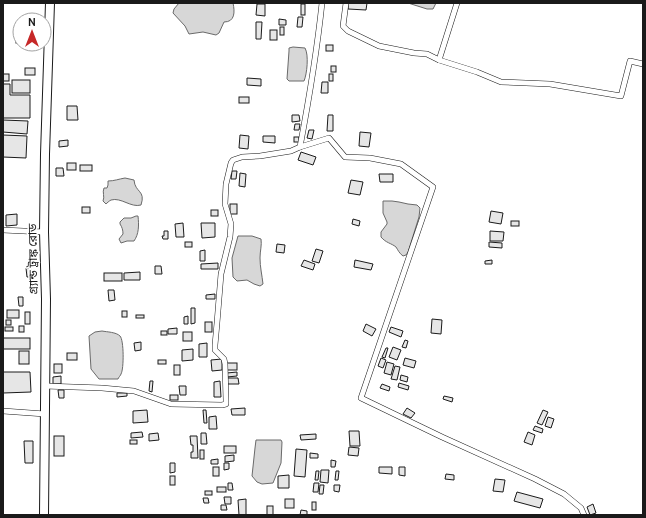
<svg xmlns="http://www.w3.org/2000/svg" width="646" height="518" viewBox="0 0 646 518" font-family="Cabin,'Noto Sans Bengali',sans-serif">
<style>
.water{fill:#d7d7d7;stroke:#6a6a6a}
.building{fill:#e6e6e6;stroke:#1a1a1a}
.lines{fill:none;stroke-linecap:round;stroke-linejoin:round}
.minor-casing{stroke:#1a1a1a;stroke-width:6}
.trunk-casing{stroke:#1a1a1a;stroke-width:10}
.minor{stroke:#fff;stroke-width:5}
.trunk{stroke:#fff;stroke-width:8}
.labels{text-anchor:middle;stroke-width:3;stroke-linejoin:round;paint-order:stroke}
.street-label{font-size:12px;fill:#1a1a1a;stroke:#fff}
</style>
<rect width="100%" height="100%" fill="#fff"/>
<g class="water">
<path d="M179,3H233C235,12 235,22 224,22L219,33L216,35L203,32L189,34L185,26L173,13L174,9Z"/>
<polygon points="408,3 436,3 433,9 427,9"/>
<path d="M293,47L305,48C309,55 307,74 304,81H289L287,79L289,51V48Z"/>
<path d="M125,178L134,180C135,193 146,190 141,205C131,208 121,197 111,200C109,201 107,203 106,204L103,201C105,197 102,192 104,188H107L108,185V181C114,181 119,179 125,178Z"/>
<path d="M383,201H392L399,202L408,204L417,205L420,208L419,217L408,252L406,255L403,256C399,253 398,250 396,247C391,243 386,243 381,237V232L387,224V222L383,213Z"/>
<path d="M136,216H138C139,225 139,234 134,241H127L121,243L119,239L123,234C123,230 122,227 120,224V222L124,218H131Z"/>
<path d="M238,236H252L261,239C262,245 260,251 260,258C260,267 262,275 263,284L260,286L254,284L247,280L237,281L233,277L232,258Z"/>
<path d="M102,331C107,332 116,332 120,336C124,340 124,369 121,374C121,375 118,378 118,379H99L91,369L89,336L95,332Z"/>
<polygon points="256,440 281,440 282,442 281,463 273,483 262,484 257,482 252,476 255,448"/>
</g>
<g class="building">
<polygon points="348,3 367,3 366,10 348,9"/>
<polygon points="257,4 265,4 265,16 256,15"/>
<rect x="301" y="4" width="4" height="11"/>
<polygon points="298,17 303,17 302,27 297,27"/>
<polygon points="279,19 286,20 286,25 279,25"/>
<polygon points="256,22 262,22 261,39 256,39"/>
<rect x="280" y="27" width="4" height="8"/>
<rect x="16" y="29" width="4" height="14"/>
<rect x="270" y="30" width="7" height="10"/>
<rect x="326" y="45" width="7" height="6"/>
<rect x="331" y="66" width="5" height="6"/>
<rect x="25" y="68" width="10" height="7"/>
<rect x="3" y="74" width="6" height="7"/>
<rect x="329" y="74" width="4" height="7"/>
<polygon points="247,78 261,79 261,86 247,85"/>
<rect x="12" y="80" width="18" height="13"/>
<polygon points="322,82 328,82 328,93 321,93"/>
<polygon points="3,84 10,84 10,95 30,95 30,118 3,118"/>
<rect x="239" y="97" width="10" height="6"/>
<polygon points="67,106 77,106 78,120 67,120"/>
<polygon points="292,115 299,115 300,121 292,122"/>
<polygon points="328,115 333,115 333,131 327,131"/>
<polygon points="3,120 28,121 27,134 3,132"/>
<polygon points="295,124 300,124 299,130 294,130"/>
<polygon points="309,130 314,130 312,139 307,138"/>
<polygon points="360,132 371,133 369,147 359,146"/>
<polygon points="3,135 27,136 26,158 3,157"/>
<polygon points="240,135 249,136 248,149 239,148"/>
<polygon points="263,136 275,136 275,143 263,142"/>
<rect x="294" y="137" width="5" height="5"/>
<polygon points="68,140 68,146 59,147 59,141"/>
<polygon points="301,152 316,157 313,165 298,160"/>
<rect x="67" y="163" width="9" height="7"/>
<rect x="80" y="165" width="12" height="6"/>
<polygon points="56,168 63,168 64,176 56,176"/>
<polygon points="232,171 237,171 236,179 231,179"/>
<polygon points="240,173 246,174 245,187 239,186"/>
<polygon points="379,174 393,174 393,182 380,182"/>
<polygon points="351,180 363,182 360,195 348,193"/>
<rect x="230" y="204" width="7" height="10"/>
<rect x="82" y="207" width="8" height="6"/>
<rect x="211" y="210" width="7" height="6"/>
<polygon points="491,211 503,213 501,224 489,222"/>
<polygon points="17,214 17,225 6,226 6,215"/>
<polygon points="353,219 360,221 359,226 352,224"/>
<rect x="511" y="221" width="8" height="5"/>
<polygon points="183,223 184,237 176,237 175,224"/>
<polygon points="201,223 215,223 215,237 202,238"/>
<polygon points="164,231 168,231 168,239 163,239 162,236 164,236"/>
<polygon points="490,231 504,232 503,241 490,241"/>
<rect x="185" y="242" width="7" height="5"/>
<polygon points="489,242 502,243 502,248 489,247"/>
<polygon points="277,244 285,245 284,253 276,252"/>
<polygon points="316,249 323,251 319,263 312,261"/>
<polygon points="205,250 205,261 200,261 200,251"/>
<polygon points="304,260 315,264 313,270 301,266"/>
<polygon points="355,260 373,264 371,270 354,267"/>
<polygon points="492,260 492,264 485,264 485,261"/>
<polygon points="218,263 218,269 201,269 201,264"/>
<polygon points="155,266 161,266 162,274 155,274"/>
<polygon points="26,268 31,268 31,277 27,277"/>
<polygon points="140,272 140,280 124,280 124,273"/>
<rect x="104" y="273" width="18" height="8"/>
<polygon points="108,290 114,290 115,300 109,301"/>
<polygon points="215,294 215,299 206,299 206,295"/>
<polygon points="18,297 23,297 23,306 19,306"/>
<polygon points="191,308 195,308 195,323 191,324"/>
<rect x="7" y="310" width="12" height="8"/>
<rect x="122" y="311" width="5" height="6"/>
<rect x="25" y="312" width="5" height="12"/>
<rect x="136" y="315" width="8" height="3"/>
<polygon points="188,316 188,324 184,324 184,317"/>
<polygon points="432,319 442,320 441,334 431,333"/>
<rect x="6" y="320" width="5" height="5"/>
<rect x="205" y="322" width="7" height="10"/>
<polygon points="366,324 376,329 372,336 363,331"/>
<rect x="19" y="326" width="5" height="6"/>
<rect x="5" y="327" width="8" height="4"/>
<polygon points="391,327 403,331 401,337 389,332"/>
<polygon points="177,328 177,334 168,334 168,329"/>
<rect x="161" y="331" width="6" height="4"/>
<rect x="183" y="332" width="9" height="9"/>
<rect x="3" y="338" width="27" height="11"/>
<polygon points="405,340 408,341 406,348 402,347"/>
<polygon points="141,342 141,350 135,351 134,343"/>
<polygon points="207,343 207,357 199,357 199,344"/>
<polygon points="393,347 401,350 397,360 389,357"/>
<polygon points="386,348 388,348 385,358 382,357"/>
<polygon points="193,349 193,360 182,361 182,350"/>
<rect x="19" y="351" width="10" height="13"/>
<rect x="67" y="353" width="10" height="7"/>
<polygon points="381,358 386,360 383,368 378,366"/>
<polygon points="405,358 416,361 414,368 403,365"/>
<polygon points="222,359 222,370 212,371 211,360"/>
<rect x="158" y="360" width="8" height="4"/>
<polygon points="387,362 394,364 391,375 384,373"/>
<rect x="227" y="363" width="10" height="7"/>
<rect x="54" y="364" width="8" height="9"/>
<rect x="174" y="365" width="6" height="10"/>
<polygon points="395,366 400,367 397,380 391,379"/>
<polygon points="3,372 30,372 31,392 3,393"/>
<polygon points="237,372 237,376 227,377 227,373"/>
<polygon points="401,375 408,377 407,382 400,380"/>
<polygon points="61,376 61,384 53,384 53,377"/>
<polygon points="227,378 238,378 239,384 227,384"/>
<polygon points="150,381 153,381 152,392 149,391"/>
<polygon points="220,381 221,397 214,397 214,382"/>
<polygon points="399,383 409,386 408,390 398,387"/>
<polygon points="382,384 390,387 389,391 380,388"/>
<polygon points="179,386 186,386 186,395 180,395"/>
<polygon points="58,390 64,390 64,398 59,398"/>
<polygon points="117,393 127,393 127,396 117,397"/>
<rect x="170" y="395" width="8" height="5"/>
<polygon points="444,396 453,398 452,402 443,399"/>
<polygon points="245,408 245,415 232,415 231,409"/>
<polygon points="407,408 415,413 411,418 403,414"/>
<polygon points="147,410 148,422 133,423 133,411"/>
<polygon points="203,410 206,410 207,423 204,423"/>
<polygon points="543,410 548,412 542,425 537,423"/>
<polygon points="216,416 217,429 209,429 209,417"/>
<polygon points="548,417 554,419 551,428 545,426"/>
<polygon points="535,426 543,429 542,433 533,430"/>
<polygon points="349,431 359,431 360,446 350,446"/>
<polygon points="142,432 143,437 131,438 131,433"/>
<polygon points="528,432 535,435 532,445 524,442"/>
<polygon points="158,433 159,440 149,441 149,434"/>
<polygon points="201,433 206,433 207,444 201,444"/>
<polygon points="316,434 316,439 301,440 300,435"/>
<rect x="54" y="436" width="10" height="20"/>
<polygon points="190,436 197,436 198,458 191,458 191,452 193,452 193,445 191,445"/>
<rect x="130" y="440" width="7" height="4"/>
<polygon points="24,441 33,441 33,463 25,463"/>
<rect x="224" y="446" width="12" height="7"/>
<polygon points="349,447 359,448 358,456 348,455"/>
<polygon points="296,449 307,450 305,477 294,476"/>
<rect x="200" y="450" width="4" height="9"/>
<polygon points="310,453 318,454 318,458 310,458"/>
<polygon points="234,455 234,461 225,462 225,456"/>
<polygon points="218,459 218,464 211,464 211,460"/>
<polygon points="331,460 336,461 335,467 331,467"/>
<polygon points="170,463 175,463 175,472 170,473"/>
<polygon points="224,463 229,463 229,469 224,470"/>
<rect x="213" y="467" width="6" height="9"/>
<polygon points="379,467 392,467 392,474 379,473"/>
<polygon points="399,467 405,467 405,476 399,475"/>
<polygon points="321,470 329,470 328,483 320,482"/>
<polygon points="316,471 319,471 318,480 315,480"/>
<polygon points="336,471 339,471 338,480 335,480"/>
<polygon points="446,474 454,475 454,480 445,479"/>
<polygon points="289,475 289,488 278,488 278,476"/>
<rect x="170" y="476" width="5" height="9"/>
<polygon points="495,479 505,480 503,492 493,491"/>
<polygon points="228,483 232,483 233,490 228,490"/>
<polygon points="314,483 319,483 318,492 313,492"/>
<polygon points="320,485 324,485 323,494 319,494"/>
<polygon points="334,485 340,485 339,492 334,491"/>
<rect x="217" y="487" width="9" height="5"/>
<rect x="205" y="491" width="7" height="4"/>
<polygon points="517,492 543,499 540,508 514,501"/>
<polygon points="224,497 231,497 231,504 225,504"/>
<polygon points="203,498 208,498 209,503 204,503"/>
<polygon points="246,499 246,515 239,515 238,500"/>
<rect x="285" y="499" width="9" height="9"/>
<rect x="312" y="502" width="4" height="8"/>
<polygon points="593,504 596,513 590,515 587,507"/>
<polygon points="221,505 226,505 227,510 221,510"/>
<rect x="267" y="506" width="6" height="9"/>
<polygon points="301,510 307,511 307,515 300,515"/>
</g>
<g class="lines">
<defs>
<g id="minor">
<polyline points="346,3 343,26 348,31 379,46 414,53 427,54 439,60 477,72 501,82 550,84 621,96 630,61 643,64"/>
<polyline points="439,60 457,3"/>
<polyline points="300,147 329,138 345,157 370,158 401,164 433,187 361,398 442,437 535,479 564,494 581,508 584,515"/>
<polyline points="3,230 44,232"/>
<path d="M45,386L102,388L134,391L171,404L222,405L226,404V400L225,364L224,359L215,350V345L217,323L221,274L230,237L231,224L225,204L226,184L231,163L233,160L242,157L260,156L291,151L300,147C309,99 317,51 322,3"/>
<polyline points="3,411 45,414"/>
</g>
<polyline id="trunk" points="44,515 46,299 44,232 45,154 50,3"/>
</defs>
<use href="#minor" class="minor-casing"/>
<use href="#trunk" class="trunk-casing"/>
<use href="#minor" class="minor"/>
<use href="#trunk" class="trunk"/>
</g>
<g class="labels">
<g class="street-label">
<text transform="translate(33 259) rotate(-91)" y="4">গ্র্যান্ড ট্রাঙ্ক রোড</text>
</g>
</g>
<rect width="646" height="518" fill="none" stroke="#1a1a1a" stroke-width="8"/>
<g transform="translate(32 32)"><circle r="19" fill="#ffffff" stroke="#a3a3a3"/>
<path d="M0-3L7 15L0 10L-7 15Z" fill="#c62828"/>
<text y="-6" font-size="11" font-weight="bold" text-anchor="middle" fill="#1a1a1a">N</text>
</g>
</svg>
